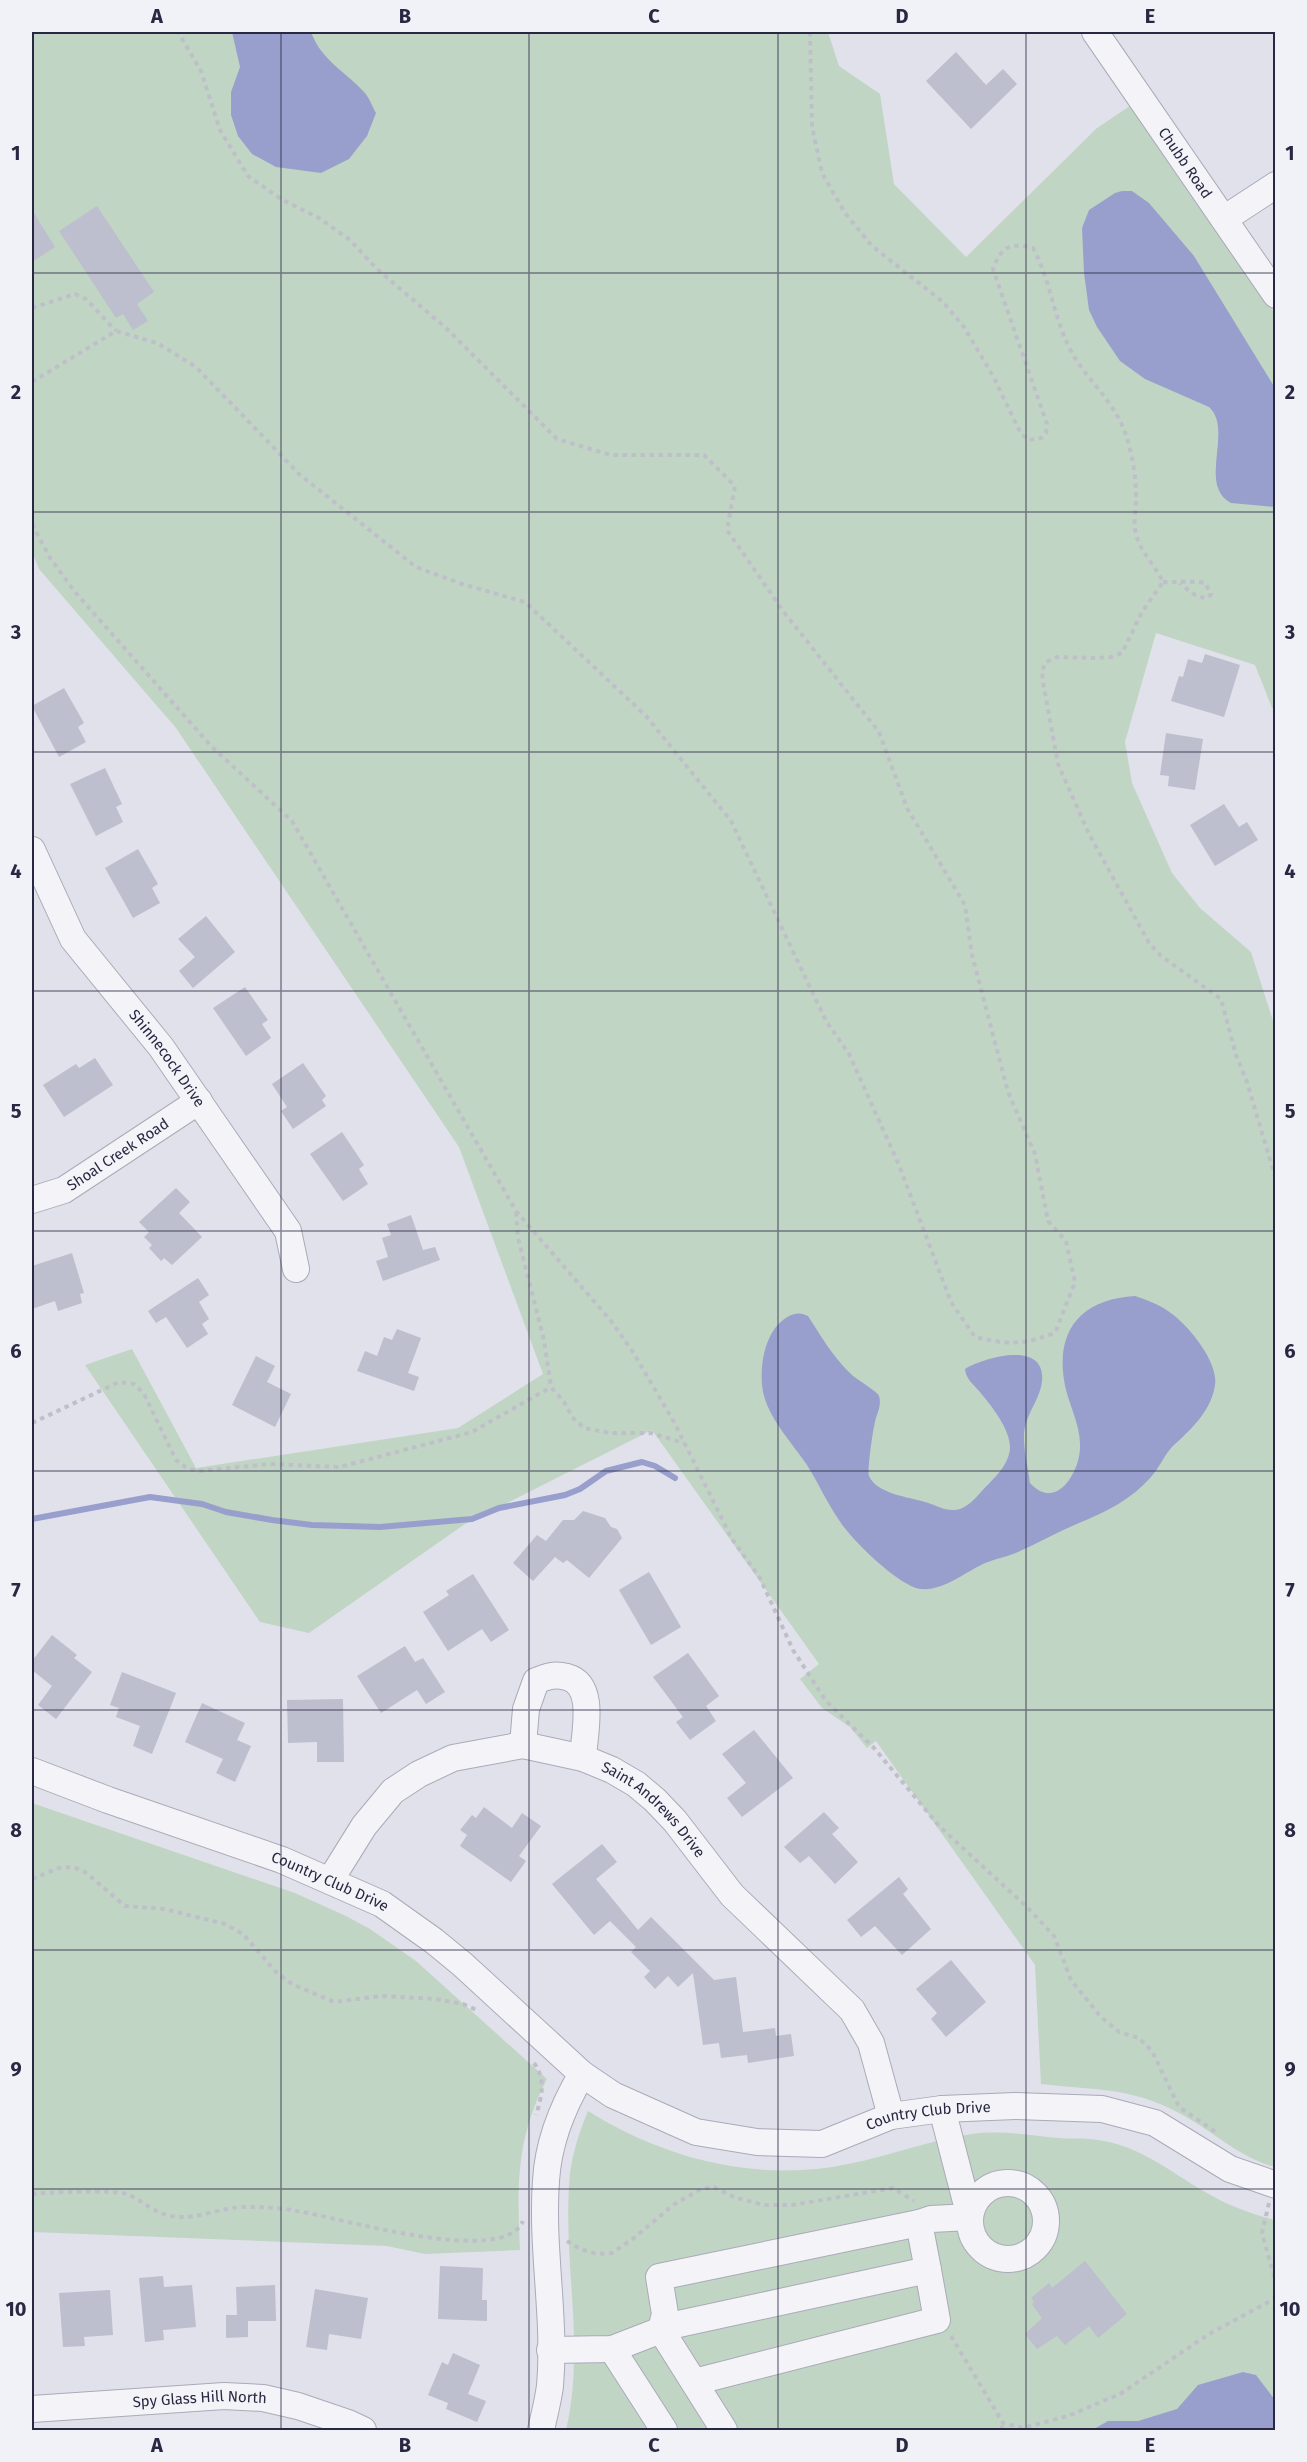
<svg xmlns="http://www.w3.org/2000/svg" width="1307" height="2462" viewBox="0 0 1307 2462" font-family="'Fira Sans',sans-serif">
<style>
.green{fill:#c1d5c4}
.water{fill:#999fcd}
.lines{fill:none;stroke-linecap:round;stroke-linejoin:round}
.stream{stroke:#999fcd;stroke-width:6}
.building{fill:#bdbece}
.minor-casing{stroke:#aaaab9;stroke-width:28}
.path{stroke:#bfbfc9;stroke-width:4;stroke-dasharray:4.5 4.5;stroke-linecap:butt}
.minor{stroke:#f4f4f8;stroke-width:26}
.grid{fill:none;stroke:#282843;stroke-width:1.5;stroke-opacity:0.55}
.labels{text-anchor:middle;stroke-width:5;stroke-linejoin:round;paint-order:stroke}
.street-label{font-size:15px;fill:#282843;stroke:#f1f1f8}
.neatline{fill:none;stroke:#282843;stroke-width:2}
.grid-label{font-size:20px;text-anchor:middle;font-weight:bold;fill:#282843}
</style>
<rect width="100%" height="100%" fill="#e1e1eb"/>
<g class="green">
<path d="M32,32H828L839,66L880,94L894,184L966,257L1097,128L1133,104L1275,314V707L1272,708L1255,665L1156,633L1125,742L1132,783L1172,873L1200,908L1251,952L1275,1027V2167C1239,2158 1212,2130 1179,2113C1131,2087 1093,2090 1041,2084L1035,1965L876,1741L867,1748L850,1727L822,1708L800,1679L819,1664L652,1430L465,1524L309,1633L260,1622L85,1365L132,1349L196,1468L458,1428L543,1374L459,1147L176,728L39,569L32,552Z"/>
<path d="M32,1803L295,1893L346,1916L370,1929L416,1961L547,2079C516,2139 517,2184 520,2250L425,2254L387,2246L32,2232Z"/>
<path d="M588,2111C664,2159 759,2183 848,2164C890,2156 930,2140 972,2134C1001,2130 1029,2135 1058,2138C1069,2139 1079,2138 1090,2139C1143,2144 1172,2175 1216,2198C1235,2208 1255,2215 1275,2220V2430H566C585,2350 564,2268 569,2186C570,2160 578,2135 588,2111Z"/>
</g>
<g class="water">
<path d="M232,32H311C321,60 345,71 364,92C369,97 372,106 376,113L367,136L349,159L321,173L276,167L252,154L238,136L231,115V92L240,67Z"/>
<path d="M1122,191H1132L1149,203L1194,256L1275,388V507L1231,503C1197,485 1234,430 1209,407L1145,379L1120,361L1097,327L1089,310L1084,273L1082,228L1089,210L1115,193Z"/>
<path d="M1135,1296C1147,1300 1158,1304 1168,1311C1187,1323 1219,1362 1215,1385C1212,1409 1192,1429 1175,1444C1165,1453 1160,1467 1151,1477C1132,1499 1106,1512 1079,1523C1058,1532 1038,1543 1018,1552C1007,1557 994,1559 983,1564C964,1573 943,1591 921,1589C900,1587 853,1541 841,1523C828,1505 819,1484 807,1465C792,1443 771,1421 764,1396C758,1373 763,1335 783,1320C791,1314 798,1311 808,1316C821,1336 833,1357 851,1374C857,1380 877,1391 879,1396C882,1405 877,1413 875,1422C873,1429 867,1471 869,1476C877,1494 909,1497 925,1502C936,1505 948,1513 960,1509C968,1506 976,1498 981,1492C992,1480 1010,1465 1010,1447C1010,1429 991,1405 979,1391C973,1384 966,1379 965,1369C985,1357 1046,1340 1042,1381C1040,1401 1024,1415 1024,1437C1024,1452 1028,1468 1030,1483C1056,1512 1080,1472 1080,1447C1081,1424 1067,1402 1064,1380C1056,1327 1084,1299 1135,1296Z"/>
<polygon points="1243,2372 1256,2375 1275,2400 1275,2430 1092,2430 1108,2421 1138,2421 1177,2409 1198,2385"/>
</g>
<g class="lines">
<polyline class="stream" points="32,1519 150,1497 202,1504 226,1512 272,1520 312,1525 380,1527 472,1519 499,1508 565,1495 580,1489 606,1471 642,1462 655,1466 675,1478"/>
</g>
<g class="building">
<polygon points="956,52 986,85 1003,69 1017,84 971,129 926,81"/>
<polygon points="97,206 154,292 137,304 148,321 133,330 123,314 116,318 59,231"/>
<polygon points="32,210 55,247 32,262"/>
<polygon points="1205,654 1240,665 1224,717 1171,701 1179,676 1183,677 1188,659 1202,663"/>
<polygon points="64,688 84,723 78,727 86,742 59,757 32,706"/>
<polygon points="1166,733 1203,739 1195,790 1168,786 1169,776 1160,775"/>
<polygon points="105,768 122,804 116,807 123,822 96,836 70,784"/>
<polygon points="1224,804 1239,827 1247,822 1258,840 1215,866 1190,825"/>
<polygon points="138,849 158,884 152,888 160,903 133,918 105,868"/>
<polygon points="206,916 235,952 193,988 179,971 195,957 178,939"/>
<polygon points="245,987 268,1020 262,1024 271,1038 246,1056 213,1008"/>
<polygon points="95,1058 113,1085 64,1117 43,1085 76,1064 79,1068"/>
<polygon points="303,1063 326,1096 322,1100 326,1106 293,1129 281,1111 287,1107 272,1084"/>
<polygon points="342,1132 364,1165 359,1169 368,1184 343,1201 310,1154"/>
<polygon points="176,1188 190,1202 179,1213 202,1237 172,1265 164,1258 161,1261 149,1248 152,1245 144,1237 149,1232 139,1222"/>
<polygon points="411,1215 423,1250 435,1247 440,1260 383,1281 376,1261 388,1257 382,1238 391,1235 387,1224"/>
<polygon points="72,1253 84,1293 80,1294 82,1303 58,1311 55,1301 32,1309 32,1266"/>
<polygon points="198,1278 209,1295 199,1302 209,1319 202,1324 208,1334 187,1348 166,1317 156,1323 148,1311"/>
<polygon points="397,1329 421,1338 408,1373 419,1377 414,1391 357,1371 365,1351 377,1356 384,1337 392,1340"/>
<polygon points="256,1356 275,1366 267,1382 291,1394 275,1427 232,1405"/>
<polygon points="583,1511 605,1518 611,1527 617,1529 622,1538 589,1578 567,1560 563,1563 555,1557 533,1581 513,1563 537,1535 546,1541 563,1520 574,1520"/>
<polygon points="649,1572 681,1627 651,1645 619,1590"/>
<polygon points="473,1574 509,1630 491,1642 482,1629 448,1651 423,1612 449,1595 446,1591"/>
<polygon points="52,1635 77,1655 74,1658 92,1672 56,1719 38,1705 52,1686 32,1670 32,1661"/>
<polygon points="405,1646 415,1662 423,1658 445,1692 426,1704 417,1690 381,1713 357,1676"/>
<polygon points="688,1653 719,1696 706,1706 716,1721 690,1740 676,1722 683,1717 653,1677"/>
<polygon points="122,1672 176,1693 152,1754 133,1746 140,1726 116,1717 119,1708 110,1705"/>
<polygon points="343,1699 344,1762 317,1762 317,1742 288,1743 287,1700"/>
<polygon points="202,1703 245,1723 237,1740 251,1746 235,1782 216,1773 223,1759 185,1742"/>
<polygon points="754,1730 793,1778 742,1817 727,1798 746,1783 722,1754"/>
<polygon points="484,1807 512,1828 522,1813 541,1826 519,1856 526,1861 511,1882 460,1846 467,1835 460,1830 472,1815 476,1818"/>
<polygon points="824,1812 839,1828 832,1834 858,1862 835,1884 809,1856 800,1863 784,1847"/>
<polygon points="602,1844 617,1862 596,1879 638,1930 651,1917 714,1980 736,1977 743,2032 775,2028 776,2036 791,2034 794,2056 748,2063 747,2055 721,2058 719,2043 703,2045 693,1973 678,1987 668,1976 655,1989 644,1977 650,1971 631,1952 636,1947 610,1921 594,1935 552,1884"/>
<polygon points="899,1877 908,1889 903,1894 931,1929 902,1955 875,1926 861,1937 847,1920"/>
<polygon points="951,1960 986,2002 946,2037 931,2019 937,2013 916,1989"/>
<polygon points="1085,2261 1127,2314 1098,2338 1089,2326 1065,2345 1057,2336 1037,2349 1025,2334 1042,2318 1032,2304 1034,2302 1031,2298 1049,2283 1052,2288"/>
<polygon points="440,2266 483,2268 482,2300 487,2300 487,2321 438,2319"/>
<polygon points="163,2276 164,2287 192,2285 196,2327 163,2330 164,2340 145,2342 139,2278"/>
<polygon points="275,2285 276,2321 248,2321 248,2337 226,2338 226,2315 237,2315 236,2287"/>
<polygon points="315,2289 368,2298 361,2339 329,2334 327,2350 306,2347"/>
<polygon points="110,2290 113,2335 84,2337 85,2346 63,2347 59,2293"/>
<polygon points="453,2353 480,2365 468,2394 486,2401 477,2422 446,2409 448,2403 428,2395 442,2362 448,2365"/>
</g>
<g class="lines">
<defs>
<g id="minor">
<path id="s1" d="M1095,32L1276,295"/>
<polyline points="1224,219 1276,185"/>
<path id="s2" d="M32,850L73,939L161,1047L288,1231L296,1269"/>
<path id="s3" d="M32,1200L64,1190L199,1101"/>
<path d="M523,1745L526,1709L536,1681C548,1676 554,1674 567,1677C597,1685 584,1734 583,1758"/>
<path id="s4" d="M32,1771L108,1800L282,1860L382,1904L434,1941L462,1964L582,2074L613,2095L696,2132L757,2142L822,2144L891,2116L942,2109L1015,2106L1102,2109L1155,2123L1230,2169L1276,2185"/>
<path id="s5" d="M331,1879L364,1826L393,1791L419,1774L453,1758L523,1745L583,1758L612,1770L636,1784L655,1800L675,1821L732,1895L852,2010L871,2043L891,2116"/>
<circle cx="1008" cy="2221" r="38"/>
<polyline points="612,2349 664,2430"/>
<polyline points="550,2350 612,2349 674,2325 928,2270 919,2223 931,2219 970,2217 942,2109"/>
<polyline points="694,2382 937,2320 928,2270"/>
<path id="s6" d="M32,2409L224,2396L263,2398L298,2406L348,2423L363,2430"/>
<path d="M541,2430C544,2416 548,2401 550,2386C556,2318 541,2249 546,2181C548,2143 563,2106 582,2074"/>
<polyline points="724,2430 661,2330 665,2314 659,2277 919,2223"/>
</g>
</defs>
<use href="#minor" class="minor-casing"/>
<g class="path">
<path d="M810,32L812,127L822,173L845,213L872,246L943,302L964,327L993,376L1021,434L1029,440L1041,438L1046,433L1047,424L993,269C1001,247 1010,242 1033,248C1051,281 1053,317 1071,351C1086,379 1112,399 1124,430C1132,451 1136,475 1136,498C1136,509 1133,523 1136,534C1140,552 1155,565 1163,582L1142,612L1122,653L1111,657L1098,658L1057,657L1046,662L1042,671L1043,682L1058,764L1089,834L1149,943L1161,956L1221,999L1236,1055L1247,1082L1276,1180"/>
<polyline points="32,308 75,294 86,299 116,331"/>
<path d="M32,382L116,331L157,343L196,367L299,474L416,567L462,584L525,602L646,716L731,821L826,1021L849,1054L899,1165L951,1302L975,1337C1008,1345 1022,1345 1055,1333L1075,1282L1066,1241L1048,1221L1035,1154L1008,1092L972,955L965,905L907,808L879,732L783,611L727,530L735,486L704,455H611L557,439L447,329L376,268L350,240L319,218L281,199L248,176L220,130L201,71L178,32"/>
<polyline points="32,524 50,558 75,592 211,746 292,821 516,1211 611,1321 633,1352 674,1422 732,1539 760,1578 793,1650 826,1701 874,1748 940,1827 1028,1908 1054,1936 1071,1980 1100,2016 1119,2032 1139,2038 1152,2051 1179,2107 1219,2134"/>
<path d="M1163,582C1177,583 1191,580 1205,583L1211,594L1208,598C1196,598 1189,591 1180,583"/>
<polyline points="516,1212 518,1238 544,1340 551,1387 564,1402 573,1418 584,1428 610,1433 651,1433 684,1443"/>
<polyline points="32,1423 119,1382 134,1384 144,1394 176,1460 188,1469 201,1471 270,1464 339,1467 374,1458 472,1432 551,1387"/>
<polyline points="32,1879 59,1868 73,1867 85,1872 125,1906 164,1909 225,1924 243,1934 276,1972 292,1984 334,2002 381,1996 435,1999 463,2004 479,2011"/>
<path d="M534,2063C546,2080 542,2096 536,2115"/>
<path d="M32,2194C45,2192 116,2190 127,2194C141,2200 156,2214 171,2216C196,2221 222,2206 247,2207C264,2207 281,2208 297,2211C338,2217 503,2268 523,2221"/>
<polyline points="1269,2203 1262,2233 1276,2283"/>
<polyline points="567,2241 580,2249 597,2254 612,2253 634,2238 673,2205 701,2189 714,2187 734,2197 763,2205 792,2205 893,2188 914,2201"/>
<polyline points="951,2336 1003,2423 1023,2428 1068,2416 1120,2394 1209,2334 1274,2299 1276,2295"/>
<polyline points="1001,2430 1003,2423"/>
</g>
<use href="#minor" class="minor"/>
</g>
<path class="grid" d="M281,32V2430M529,32V2430M778,32V2430M1026,32V2430M32,273H1276M32,512H1276M32,752H1276M32,991H1276M32,1231H1276M32,1471H1276M32,1710H1276M32,1950H1276M32,2189H1276"/>
<g class="labels">
<g class="street-label">
<text dy="5" stroke="none"><textPath href="#s1" startOffset="159">Chubb Road</textPath></text>
<text dy="5" stroke="none"><textPath href="#s2" startOffset="250">Shinnecock Drive</textPath></text>
<text dy="5" stroke="none"><textPath href="#s3" startOffset="98">Shoal Creek Road</textPath></text>
<text dy="5" stroke="none"><textPath href="#s5" startOffset="398">Saint Andrews Drive</textPath></text>
<text dy="5" stroke="none"><textPath href="#s4" startOffset="318">Country Club Drive</textPath></text>
<text dy="5" stroke="none"><textPath href="#s4" startOffset="1004">Country Club Drive</textPath></text>
<text dy="5" stroke="none"><textPath href="#s6" startOffset="168">Spy Glass Hill North</textPath></text>
</g>
</g>
<rect width="1307" height="2462" fill="none" stroke="#f1f1f8" stroke-width="66"/>
<rect x="33" y="33" width="1241" height="2396" class="neatline"/>
<g class="grid-label">
<text x="157" y="23">A</text>
<text x="405" y="23">B</text>
<text x="654" y="23">C</text>
<text x="902" y="23">D</text>
<text x="1150" y="23">E</text>
<text x="16" y="160">1</text>
<text x="1290" y="160">1</text>
<text x="16" y="399">2</text>
<text x="1290" y="399">2</text>
<text x="16" y="639">3</text>
<text x="1290" y="639">3</text>
<text x="16" y="878">4</text>
<text x="1290" y="878">4</text>
<text x="16" y="1118">5</text>
<text x="1290" y="1118">5</text>
<text x="16" y="1358">6</text>
<text x="1290" y="1358">6</text>
<text x="16" y="1597">7</text>
<text x="1290" y="1597">7</text>
<text x="16" y="1837">8</text>
<text x="1290" y="1837">8</text>
<text x="16" y="2076">9</text>
<text x="1290" y="2076">9</text>
<text x="16" y="2316">10</text>
<text x="1290" y="2316">10</text>
<text x="157" y="2452">A</text>
<text x="405" y="2452">B</text>
<text x="654" y="2452">C</text>
<text x="902" y="2452">D</text>
<text x="1150" y="2452">E</text>
</g>
</svg>
